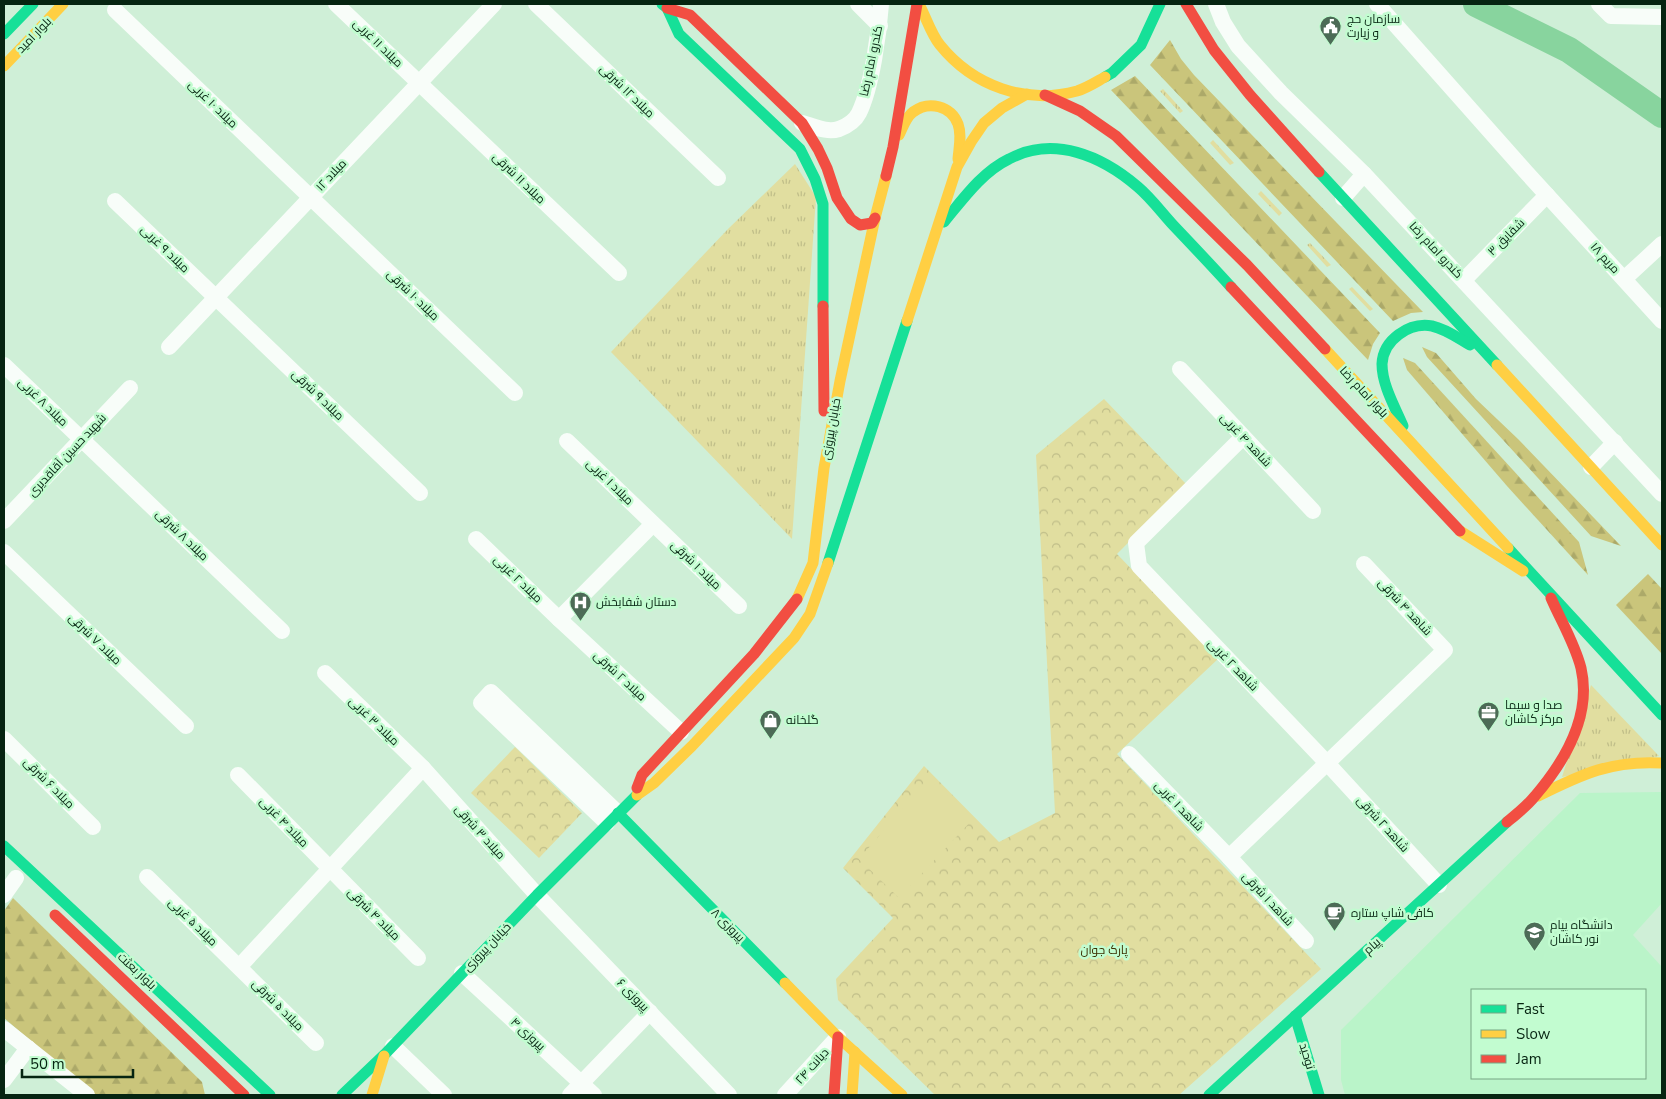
<svg xmlns="http://www.w3.org/2000/svg" width="1666" height="1099" viewBox="0 0 1666 1099" font-family="'Nunito Sans',Cairo,sans-serif">
<style>
.built{fill:#baf4c9;fill-rule:evenodd}
.grass{fill:url(#grass-tufts)}
.forest{fill:url(#forest-firs)}
.park{fill:url(#park-crowns)}
.pitch{fill:#e1dea0}
.lines{fill:none;stroke-linecap:round;stroke-linejoin:round}
.river{stroke:#88d49e;stroke-width:26}
.street{stroke:#f8fdf9;stroke-width:16}
.fast{stroke:#16e098;stroke-width:11}
.slow{stroke:#ffcf43;stroke-width:11}
.jam{stroke:#f24e42;stroke-width:11}
.labels{text-anchor:middle;stroke-width:5;stroke-linejoin:round;paint-order:stroke}
.poi-label{font-size:12px;fill:#062411;stroke:#c2fcd0;text-anchor:start}
.street-label{font-size:12px;fill:#062411;stroke:#c2fcd0}
.park-label{font-size:12px;fill:#3b2e00;stroke:#c2fcd0}
</style>
<defs>
<pattern id="grass-tufts" width="24" height="20" patternUnits="userSpaceOnUse" patternTransform="scale(1.25)"><rect width="24" height="20" fill="#e1dea0"/><path d="M3 7l-1-3M5 7V3M7 7l1-3M15 17l-1-3M17 17v-4M19 17l1-3" fill="none" stroke="#c0be89"/></pattern>
<pattern id="forest-firs" width="22" height="20" patternUnits="userSpaceOnUse" patternTransform="scale(1.25)"><rect width="22" height="20" fill="#cac57b"/><path d="M5 1l3.5 6h-7zM16 11l3.5 6h-7z" fill="#aca969"/></pattern>
<pattern id="park-crowns" width="20" height="18" patternUnits="userSpaceOnUse" patternTransform="scale(1.25)"><rect width="20" height="18" fill="#e1dea0"/><path d="M2 6a3 3 0 1 1 6 0M12 15a3 3 0 1 1 6 0" fill="none" stroke="#c0be89"/></pattern>
</defs>
<rect width="100%" height="100%" fill="#cfefd7"/>
<path class="built" d="M1662,792V903L1633,935L1662,967V1093L1660,1095H1345L1341,1080V1030L1580,793ZM1472,990H1645V1078H1472Z"/>
<g class="grass">
<polygon points="1163,89 1183,111 1180,113 1160,91"/>
<polygon points="1213,140 1234,163 1230,165 1210,143"/>
<polygon points="795,164 816,197 792,539 611,352 728,229"/>
<polygon points="1261,191 1282,213 1279,216 1258,194"/>
<polygon points="1310,243 1331,265 1327,267 1307,245"/>
<polygon points="1352,287 1373,309 1370,311 1349,289"/>
<polygon points="1591,685 1659,756 1562,777"/>
</g>
<g class="forest">
<polygon points="1170,40 1181,59 1194,75 1423,312 1411,313 1393,321 1150,65"/>
<polygon points="1135,76 1380,333 1373,344 1368,360 1111,90"/>
<polygon points="1422,347 1436,353 1476,399 1518,439 1621,546 1591,536 1427,357"/>
<polygon points="1403,358 1415,363 1579,542 1588,575 1507,486 1407,370"/>
<polygon points="1648,574 1662,589 1662,654 1616,605"/>
<polygon points="13,898 202,1082 205,1095 94,1095 4,1018 4,911"/>
</g>
<g class="park">
<polygon points="1104,399 1186,484 1117,554 1218,659 1117,754 1321,969 1179,1095 935,1095 838,1000 836,979 893,918 843,868 924,766 999,842 1055,813 1036,455"/>
<polygon points="515,747 582,813 539,858 471,793"/>
</g>
<polygon class="pitch" points="928,779 974,818 899,898 859,859"/>
<g class="lines">
<polyline class="river" points="1476,4 1569,50 1662,115"/>
<g class="street">
<polyline points="336,4 619,273"/>
<polyline points="536,4 718,178"/>
<polyline points="858,4 880,26"/>
<polyline points="1216,4 1223,22 1238,46 1281,93 1364,174 1662,494"/>
<polyline points="1377,4 1526,172 1662,321"/>
<polyline points="1599,4 1611,16 1662,17"/>
<polyline points="115,10 515,393"/>
<path d="M802,123C814,126 826,133 839,129C847,126 855,121 859,113C872,86 879,33 881,4"/>
<polyline points="1343,198 1364,174"/>
<polyline points="115,201 420,493"/>
<polyline points="1624,279 1662,244"/>
<polyline points="1464,280 1547,195"/>
<polyline points="169,347 494,4"/>
<polyline points="4,365 282,631"/>
<polyline points="1180,369 1313,511"/>
<polyline points="1243,437 1136,543 1139,566 1327,763 1439,885"/>
<polyline points="567,441 739,606"/>
<polyline points="1591,467 1615,442"/>
<polyline points="4,521 130,388"/>
<polyline points="476,539 559,619 681,732"/>
<polyline points="4,552 186,726"/>
<polyline points="559,619 653,524"/>
<polyline points="325,673 423,768 537,895 729,1095"/>
<polyline points="4,739 93,827"/>
<polyline points="1129,754 1229,857 1306,941"/>
<polyline points="238,775 418,958"/>
<polyline points="607,823 481,703 491,692 618,813"/>
<polyline points="1229,857 1445,650 1364,564"/>
<polyline points="147,877 316,1043"/>
<polyline points="4,895 16,878"/>
<polyline points="239,967 423,768"/>
<polyline points="462,973 594,1095"/>
<polyline points="4,1029 87,1095"/>
<polyline points="393,1046 444,1095"/>
<polyline points="4,1080 28,1048"/>
<polyline points="570,1095 650,1012"/>
<polyline points="785,1095 838,1037"/>
</g>
<g class="fast">
<polyline points="662,4 667,8 679,34 800,149 815,179 823,204 823,306"/>
<polyline points="4,34 33,4"/>
<polyline points="1105,77 1112,73 1141,45 1160,4"/>
<polyline points="1319,172 1497,365"/>
<path d="M944,222C963,199 982,172 1009,159C1054,135 1102,156 1138,187C1151,198 1162,213 1174,226C1193,246 1212,266 1231,287"/>
<path d="M1403,426C1395,407 1382,385 1382,364C1383,340 1409,322 1432,326C1446,329 1458,338 1470,345"/>
<polyline points="1508,548 1662,715"/>
<polyline points="828,563 907,321"/>
<polyline points="618,813 785,983"/>
<polyline points="4,846 270,1095"/>
<polyline points="1295,1016 1319,1095"/>
<polyline points="342,1095 385,1054 537,895 637,795"/>
<polyline points="1209,1095 1507,822"/>
</g>
<g class="slow">
<path d="M919,4C926,17 931,34 940,45C973,86 1026,105 1077,91C1087,88 1096,82 1105,77"/>
<polyline points="4,66 63,4"/>
<path d="M899,135C903,127 906,117 913,112C929,100 951,106 958,124C962,135 959,147 958,159"/>
<polyline points="907,321 957,167 971,142 984,123 1002,108 1027,94"/>
<polyline points="1325,349 1508,548"/>
<polyline points="1497,365 1662,545"/>
<polyline points="1460,531 1523,571"/>
<polyline points="797,599 813,563 824,468 840,381 875,218 886,176"/>
<polyline points="637,795 654,783 692,746 794,638 810,614 828,563"/>
<path d="M1538,796C1582,774 1612,760 1662,763"/>
<polyline points="785,983 838,1037 902,1095"/>
<polyline points="372,1095 384,1056"/>
<polyline points="852,1095 855,1052"/>
</g>
<g class="jam">
<polyline points="1186,4 1214,50 1250,95 1319,172"/>
<polyline points="667,8 690,15 802,123 818,149 827,168 837,198 851,219 860,225 872,223 875,218"/>
<polyline points="1045,95 1080,111 1116,136 1247,265 1325,349"/>
<polyline points="886,176 893,147 917,4"/>
<polyline points="1231,287 1460,531"/>
<polyline points="823,306 824,411"/>
<polyline points="637,788 642,775 754,654 797,599"/>
<path d="M1507,822C1517,814 1527,806 1535,796C1565,761 1592,716 1581,668C1575,644 1561,621 1551,598"/>
<polyline points="55,915 244,1095"/>
<polyline points="834,1095 838,1037"/>
</g>
</g>
<defs>
<symbol id="civic-pin" viewBox="-11 -11 22 30"><path d="M0 17L-7.5 6A9.5 9.5 0 1 1 7.5 6Z" fill="#4c6b56" stroke="#c2fcd0"/><path d="M-.6-6.5H3V-4.5H.6V-3L4-1V1h2V6H-6V1h2V-1L-.6-3ZM-1.2 2.5V6h2.4V2.5Z" fill="#fff"/></symbol>
<symbol id="hospital-pin" viewBox="-11 -11 22 30"><path d="M0 17L-7.5 6A9.5 9.5 0 1 1 7.5 6Z" fill="#4c6b56" stroke="#c2fcd0"/><path d="M-5-5h3v3.5h4V-5h3V5h-3V1.5h-4V5h-3Z" fill="#fff"/></symbol>
<symbol id="office-pin" viewBox="-11 -11 22 30"><path d="M0 17L-7.5 6A9.5 9.5 0 1 1 7.5 6Z" fill="#4c6b56" stroke="#c2fcd0"/><path d="M-6-3h4V-5.5h4V-3h4V5H-6ZM-1-4.5V-3h2v-1.5ZM-6 0V1H6V0Z" fill="#fff"/></symbol>
<symbol id="shop-pin" viewBox="-11 -11 22 30"><path d="M0 17L-7.5 6A9.5 9.5 0 1 1 7.5 6Z" fill="#4c6b56" stroke="#c2fcd0"/><path d="M-5-2.5h2.3a2.7 3.5 0 0 1 5.4 0H5L5.5 6h-11ZM-1.5-2.5h3a1.5 2.3 0 0 0-3 0Z" fill="#fff"/></symbol>
<symbol id="cafe-pin" viewBox="-11 -11 22 30"><path d="M0 17L-7.5 6A9.5 9.5 0 1 1 7.5 6Z" fill="#4c6b56" stroke="#c2fcd0"/><path d="M-5.5-4.5H6V0H3Q3 3.5 0 3.5H-2.5Q-5.5 3.5-5.5 0ZM3-3.2v2h1.7v-2ZM-6 4.5H4V6H-6Z" fill="#fff"/></symbol>
<symbol id="university-pin" viewBox="-11 -11 22 30"><path d="M0 17L-7.5 6A9.5 9.5 0 1 1 7.5 6Z" fill="#4c6b56" stroke="#c2fcd0"/><path d="M0-5L7-2L0 1L-7-2ZM-4 1L0 2.5L4 1V4Q0 6-4 4Z" fill="#fff"/></symbol>
</defs>
<g fill-rule="evenodd">
<use href="#civic-pin" x="1318" y="14" width="25" height="34"/>
<use href="#hospital-pin" x="568" y="590" width="25" height="34"/>
<use href="#office-pin" x="1476" y="700" width="25" height="34"/>
<use href="#shop-pin" x="758" y="708" width="25" height="34"/>
<use href="#cafe-pin" x="1322" y="900" width="25" height="34"/>
<use href="#university-pin" x="1522" y="920" width="25" height="34"/>
</g>
<g class="labels">
<g class="poi-label">
<text x="1347" y="23">سازمان حج<tspan x="1347" dy="14">و زیارت</tspan></text>
<text x="596" y="606">دستان شفابخش</text>
<text x="1505" y="709">صدا و سیما<tspan x="1505" dy="14">مرکز کاشان</tspan></text>
<text x="786" y="724">گلخانه</text>
<text x="1351" y="917">کافی شاپ ستاره</text>
<text x="1550" y="929">دانشگاه پیام<tspan x="1550" dy="14">نور کاشان</tspan></text>
</g>
<g class="street-label">
<text transform="translate(34 35) rotate(-46)" y="4">بلوار امید</text>
<text transform="translate(378 43) rotate(44)" y="4">میلاد ۱۱ غربی</text>
<text transform="translate(871 61) rotate(-78)" y="4">کندرو امام رضا</text>
<text transform="translate(627 91) rotate(44)" y="4">میلاد ۱۲ شرقی</text>
<text transform="translate(213 104) rotate(44)" y="4">میلاد ۱۰ غربی</text>
<text transform="translate(331 175) rotate(-47)" y="4">میلاد ۱۲</text>
<text transform="translate(519 178) rotate(44)" y="4">میلاد ۱۱ شرقی</text>
<text transform="translate(1506 237) rotate(-45)" y="4">شقایق ۳</text>
<text transform="translate(165 249) rotate(44)" y="4">میلاد ۹ غربی</text>
<text transform="translate(1436 250) rotate(47)" y="4">کندرو امام رضا</text>
<text transform="translate(1605 258) rotate(48)" y="4">مریم ۱۸</text>
<text transform="translate(413 295) rotate(44)" y="4">میلاد ۱۰ شرقی</text>
<text transform="translate(1364 392) rotate(47)" y="4">بلوار امام رضا</text>
<text transform="translate(318 395) rotate(44)" y="4">میلاد ۹ شرقی</text>
<text transform="translate(43 402) rotate(44)" y="4">میلاد ۸ غربی</text>
<text transform="translate(831 429) rotate(-80)" y="4">خیابان پیروزی</text>
<text transform="translate(1246 440) rotate(47)" y="4">شاهد ۴ غربی</text>
<text transform="translate(67 455) rotate(-47)" y="4">شهید حسین آقاقدیری</text>
<text transform="translate(610 482) rotate(44)" y="4">میلاد ۱ غربی</text>
<text transform="translate(182 535) rotate(44)" y="4">میلاد ۸ شرقی</text>
<text transform="translate(696 565) rotate(44)" y="4">میلاد ۱ شرقی</text>
<text transform="translate(518 579) rotate(44)" y="4">میلاد ۲ غربی</text>
<text transform="translate(1405 607) rotate(47)" y="4">شاهد ۴ شرقی</text>
<text transform="translate(95 639) rotate(44)" y="4">میلاد ۷ شرقی</text>
<text transform="translate(1233 665) rotate(46)" y="4">شاهد ۲ غربی</text>
<text transform="translate(620 676) rotate(43)" y="4">میلاد ۲ شرقی</text>
<text transform="translate(374 721) rotate(44)" y="4">میلاد ۳ غربی</text>
<text transform="translate(49 783) rotate(45)" y="4">میلاد ۶ شرقی</text>
<text transform="translate(1179 806) rotate(46)" y="4">شاهد ۱ غربی</text>
<text transform="translate(284 822) rotate(46)" y="4">میلاد ۴ غربی</text>
<text transform="translate(1383 824) rotate(48)" y="4">شاهد ۲ شرقی</text>
<text transform="translate(480 832) rotate(48)" y="4">میلاد ۳ شرقی</text>
<text transform="translate(1268 899) rotate(47)" y="4">شاهد ۱ شرقی</text>
<text transform="translate(374 914) rotate(45)" y="4">میلاد ۴ شرقی</text>
<text transform="translate(193 922) rotate(44)" y="4">میلاد ۵ غربی</text>
<text transform="translate(728 925) rotate(45)" y="4">پیروزی ۸</text>
<text transform="translate(1372 946) rotate(-42)" y="4">پیام</text>
<text transform="translate(487 947) rotate(-46)" y="4">خیابان پیروزی</text>
<text transform="translate(137 971) rotate(43)" y="4">بلوار بعثت</text>
<text transform="translate(633 995) rotate(46)" y="4">پیروزی ۶</text>
<text transform="translate(278 1005) rotate(45)" y="4">میلاد ۵ شرقی</text>
<text transform="translate(528 1034) rotate(43)" y="4">پیروزی ۴</text>
<text transform="translate(1307 1056) rotate(73)" y="4">توحید</text>
<text transform="translate(812 1066) rotate(-48)" y="4">دیانت ۲۴</text>
</g>
<g class="park-label">
<text x="1104" y="954">پارک جوان</text>
</g>
</g>
<rect width="1666" height="1099" fill="none" stroke="#062411" stroke-width="10"/>
<rect x="1471" y="989" width="175" height="90" fill="#c2fcd0" stroke="#77a684"/>
<rect x="1481" y="1005" width="25" height="8" fill="#16e098" stroke="#77a684"/>
<text x="1516" y="1014" font-size="15" fill="#062411">Fast</text>
<rect x="1481" y="1030" width="25" height="8" fill="#ffcf43" stroke="#77a684"/>
<text x="1516" y="1039" font-size="15" fill="#062411">Slow</text>
<rect x="1481" y="1055" width="25" height="8" fill="#f24e42" stroke="#77a684"/>
<text x="1516" y="1064" font-size="15" fill="#062411">Jam</text>
<path d="M22 1069v8h111v-8" fill="none" stroke="#062411" stroke-width="2.5"/>
<text x="30" y="1069" font-size="15" fill="#062411" stroke="#c2fcd0" stroke-width="4" paint-order="stroke">50 m</text>
</svg>
